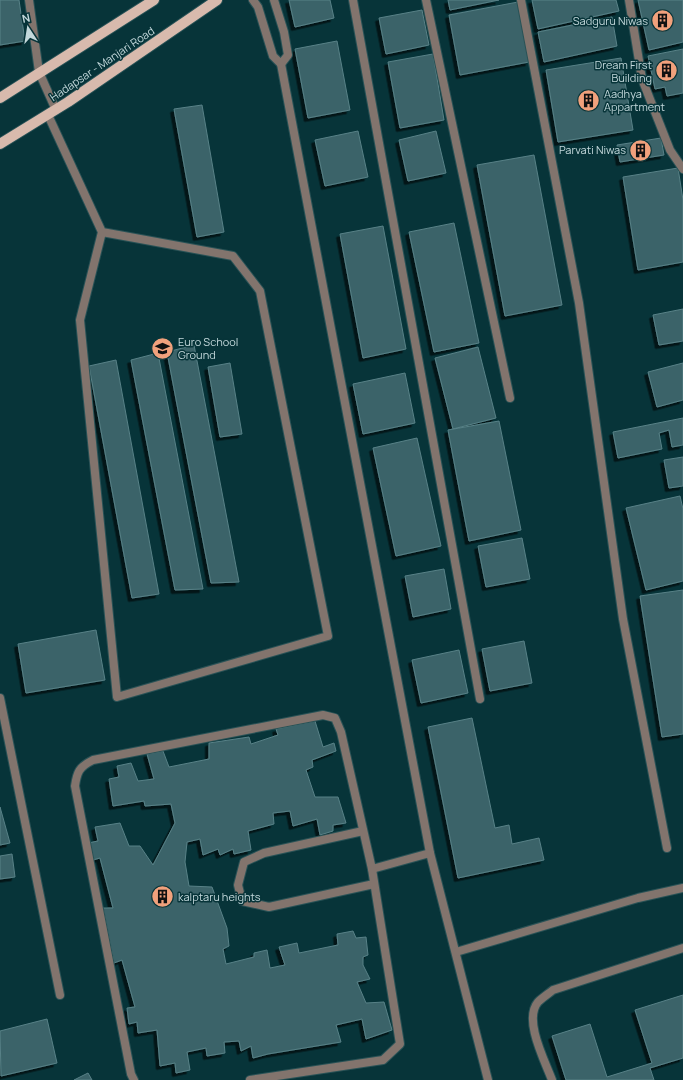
<svg xmlns="http://www.w3.org/2000/svg" width="683" height="1080" viewBox="0 0 683 1080" font-family="Manrope,sans-serif">
<style>
.building{fill:#3b6469;stroke:#588187;filter:url(#shadow)}
.lines{fill:none;stroke-linecap:round;stroke-linejoin:round}
.service-casing{stroke:#295256;stroke-width:10}
.minor-casing{stroke:#295256;stroke-width:10}
.primary-casing{stroke:#295256;stroke-width:12}
.service{stroke:#82746d;stroke-width:8}
.minor{stroke:#82746d;stroke-width:8}
.primary{stroke:#d8baad;stroke-width:10}
.labels{text-anchor:middle;stroke-width:3;stroke-linejoin:round;paint-order:stroke}
.poi-label{font-size:11px;fill:#c3d8db;stroke:#073439;text-anchor:end}
.street-label{font-size:11px;fill:#c3d8db;stroke:#073439}
</style>
<defs>
<filter id="shadow"><feDropShadow dx="-3.5" dy="3.5" stdDeviation="0" flood-color="#0009"/></filter>
</defs>
<rect width="100%" height="100%" fill="#073439"/>
<g class="building">
<polygon points="0,0 19,0 25,41 0,45"/>
<polygon points="289,0 330,0 334,18 295,27"/>
<polygon points="448,0 499,0 450,10"/>
<polygon points="532,0 616,0 619,11 538,29"/>
<polygon points="638,0 683,0 683,42 649,50"/>
<polygon points="518,2 529,62 460,75 449,15"/>
<polygon points="422,10 429,45 386,54 379,18"/>
<polygon points="612,17 617,46 544,62 538,32"/>
<polygon points="337,41 350,110 308,118 295,49"/>
<polygon points="683,49 683,93 667,96 665,87 655,89 648,56"/>
<polygon points="433,54 444,120 400,128 388,62"/>
<polygon points="621,58 633,130 558,142 546,70"/>
<polygon points="202,105 224,232 197,237 174,109"/>
<polygon points="358,131 368,177 325,186 315,140"/>
<polygon points="436,131 446,173 408,181 399,140"/>
<polygon points="661,138 664,155 620,162 617,145"/>
<polygon points="534,155 562,305 505,316 477,165"/>
<polygon points="678,168 683,200 683,262 638,270 623,177"/>
<polygon points="454,223 479,343 434,352 409,232"/>
<polygon points="383,226 406,349 363,358 340,234"/>
<polygon points="683,309 683,341 659,345 653,315"/>
<polygon points="194,345 239,582 211,583 167,352"/>
<polygon points="478,347 496,418 453,429 435,358"/>
<polygon points="158,353 203,589 175,590 131,360"/>
<polygon points="116,360 159,594 132,598 89,366"/>
<polygon points="230,363 242,434 220,437 208,367"/>
<polygon points="683,363 683,400 657,407 648,372"/>
<polygon points="405,373 415,423 363,434 353,384"/>
<polygon points="683,418 683,445 672,447 669,430 659,433 662,449 618,458 613,432"/>
<polygon points="499,421 521,530 469,541 448,430"/>
<polygon points="417,438 441,546 396,556 373,448"/>
<polygon points="683,457 683,486 669,488 664,460"/>
<polygon points="680,496 683,509 683,581 646,590 626,508"/>
<polygon points="522,538 530,579 486,587 478,546"/>
<polygon points="444,569 451,609 413,617 405,576"/>
<polygon points="683,590 683,734 662,737 640,596"/>
<polygon points="96,630 105,680 26,693 18,644"/>
<polygon points="524,641 532,683 490,691 482,649"/>
<polygon points="459,650 468,693 421,703 412,660"/>
<polygon points="472,718 495,828 509,825 512,844 539,838 544,860 458,878 428,727"/>
<polygon points="315,721 323,747 334,743 336,751 312,760 313,767 306,770 315,797 338,797 346,823 333,825 333,831 320,835 317,819 293,826 290,811 273,813 274,824 248,831 251,850 234,854 233,849 220,855 218,849 203,855 200,839 187,842 185,862 189,886 212,887 227,928 229,946 223,949 226,964 254,957 254,953 267,950 270,968 285,965 279,947 297,943 299,953 338,945 337,934 353,931 356,938 366,937 368,955 363,957 363,965 370,979 357,982 366,1003 384,1002 392,1030 366,1039 362,1019 336,1025 341,1042 268,1054 253,1058 251,1046 241,1051 239,1041 224,1042 225,1053 207,1056 206,1048 187,1052 190,1070 176,1073 175,1063 160,1066 157,1030 138,1033 137,1022 129,1024 127,1008 135,1007 122,960 114,963 103,908 113,908 100,858 93,860 88,843 98,841 95,827 120,823 129,846 140,846 153,865 175,823 171,804 145,806 144,801 113,806 109,779 119,777 117,766 131,763 138,781 154,779 147,754 163,751 169,767 209,759 209,743 249,737 251,744 278,735 276,729"/>
<polygon points="0,807 10,843 0,845"/>
<polygon points="12,854 15,877 0,879 0,856"/>
<polygon points="683,995 683,1058 650,1068 654,1080 566,1080 552,1036 590,1024 607,1077 652,1063 635,1010"/>
<polygon points="47,1019 57,1063 1,1076 0,1031"/>
<polygon points="88,1073 92,1080 74,1080"/>
</g>
<g class="lines">
<defs>
<polyline id="service" points="48,115 102,232 233,256 260,291 328,636 117,697 80,320 102,232"/>
<g id="minor">
<polyline points="29,0 39,72 56,110"/>
<polyline points="253,0 258,7 273,56 281,64 430,853 488,1080"/>
<polyline points="274,0 284,32 288,55 281,64"/>
<polyline points="353,0 480,699"/>
<polyline points="426,0 510,398"/>
<polyline points="521,0 579,303 623,619 667,848"/>
<polyline points="629,0 642,79 670,150 683,169"/>
<polyline points="0,698 60,995"/>
<polyline points="363,831 264,853 244,862 238,885 242,901 269,907 374,884"/>
<polyline points="372,869 430,853"/>
<polyline points="456,952 638,898 683,888"/>
<path d="M134,1080L131,1074L75,786C77,772 79,767 93,760L323,715L335,718L341,732L372,869L400,1044L383,1060L250,1080"/>
<path d="M552,1080C545,1061 523,1020 538,1002C542,998 548,994 553,990L683,948"/>
</g>
<g id="primary">
<polyline points="0,98 154,0"/>
<polyline points="0,144 68,102 217,0"/>
</g>
</defs>
<use href="#service" class="service-casing"/>
<use href="#minor" class="minor-casing"/>
<use href="#primary" class="primary-casing"/>
<use href="#service" class="service"/>
<use href="#minor" class="minor"/>
<use href="#primary" class="primary"/>
</g>
<defs>
<symbol id="building-disc" viewBox="-11 -11 22 22"><circle r="9.5" fill="#f1a17c" stroke="#073439"/><path d="M-4-6H4V6H1V3H-1V6H-4ZM-2.5-4.3h1.7v1.8h-1.7ZM.8-4.3h1.7v1.8H.8ZM-2.5-1h1.7V.8h-1.7ZM.8-1h1.7V.8H.8Z" fill="#111"/></symbol>
<symbol id="school-disc" viewBox="-11 -11 22 22"><circle r="9.5" fill="#f1a17c" stroke="#073439"/><path d="M0-5L7-2L0 1L-7-2ZM-4 1L0 2.5L4 1V4Q0 6-4 4Z" fill="#111"/></symbol>
</defs>
<g fill-rule="evenodd">
<use href="#building-disc" x="650" y="8" width="25" height="25"/>
<use href="#building-disc" x="654" y="58" width="25" height="25"/>
<use href="#building-disc" x="576" y="88" width="25" height="25"/>
<use href="#building-disc" x="628" y="138" width="25" height="25"/>
<use href="#school-disc" x="150" y="336" width="25" height="25"/>
<use href="#building-disc" x="150" y="884" width="25" height="25"/>
</g>
<g class="labels">
<g class="poi-label">
<text x="648" y="25">Sadguru Niwas</text>
<text x="652" y="69">Dream First<tspan x="652" dy="13">Building</tspan></text>
<text x="604" y="98" text-anchor="start">Aadhya<tspan x="604" dy="13">Appartment</tspan></text>
<text x="626" y="154">Parvati Niwas</text>
<text x="178" y="346" text-anchor="start">Euro School<tspan x="178" dy="13">Ground</tspan></text>
<text x="178" y="901" text-anchor="start">kalptaru heights</text>
</g>
<g class="street-label">
<text transform="translate(102 64) rotate(-34)" y="4">Hadapsar - Manjari Road</text>
</g>
</g>
<g transform="translate(28 28) rotate(348)" stroke="#073439" stroke-width="3" paint-order="stroke">
<path d="M0-3L7 15L0 10L-7 15Z" fill="#c3d8db"/>
<text y="-6" font-size="11" font-weight="bold" text-anchor="middle" fill="#c3d8db">N</text>
</g>
</svg>
